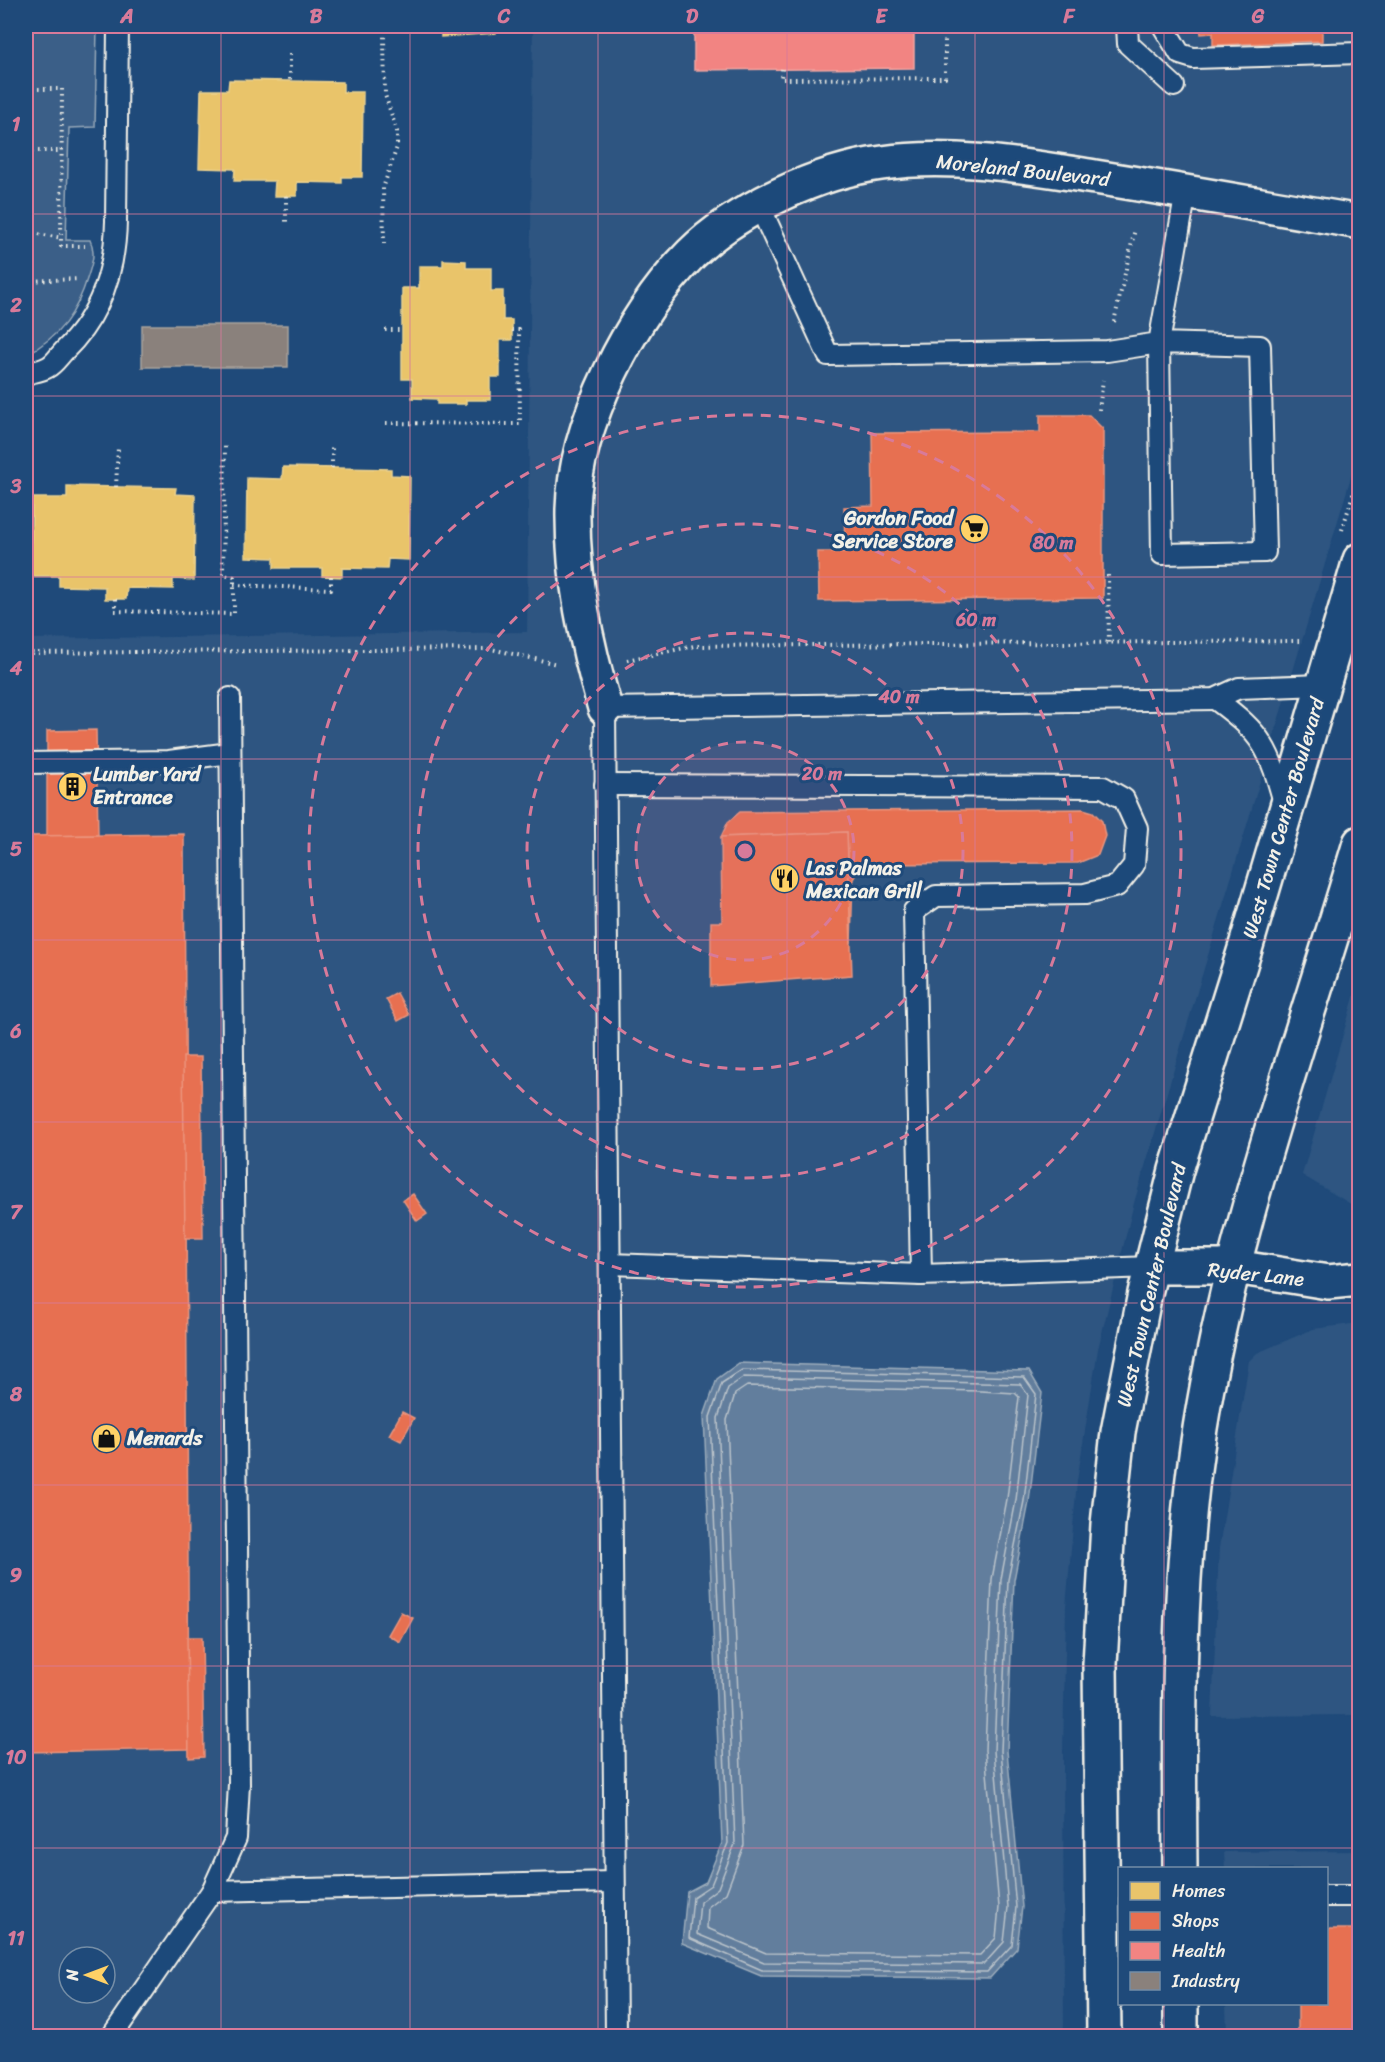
<svg xmlns="http://www.w3.org/2000/svg" width="1385" height="2062" viewBox="0 0 1385 2062" font-family="Sriracha,sans-serif">
<style>
.built{fill:#2d5581;fill-rule:evenodd}
.green{fill:#3a5f88;stroke:#97a8b8;stroke-width:1.5}
.water{fill:#627e9d;stroke:#9cacbb;stroke-width:1.5}
.homes{fill:#e9c46a;stroke:#ecd290;stroke-width:1.5}
.shops{fill:#e76f51;stroke:#eb967e;stroke-width:1.5}
.health{fill:#f28482;stroke:#f3a5a1;stroke-width:1.5}
.industry{fill:#8a817c;stroke:#aaa39c;stroke-width:1.5}
.lines{fill:none;stroke-linecap:round;stroke-linejoin:round}
.shore{stroke:#bac3ca;stroke-width:1.5}
.service-casing{stroke:#f4f1e8;stroke-width:24}
.minor-casing{stroke:#f4f1e8;stroke-width:38}
.tertiary-casing{stroke:#f4f1e8;stroke-width:38}
.secondary-casing{stroke:#f4f1e8;stroke-width:38}
.path{stroke:#f4f1e8;stroke-width:4;stroke-dasharray:1.5 4.5;stroke-linecap:butt}
.service{stroke:#1f4a7a;stroke-width:20}
.minor{stroke:#1f4a7a;stroke-width:33}
.tertiary{stroke:#1f4a7a;stroke-width:33}
.secondary{stroke:#1f4a7a;stroke-width:33}
.grid{fill:none;stroke:#d87a9a;stroke-width:1.5;stroke-opacity:0.55}
.ring{fill:none;stroke:#d87a9a;stroke-width:3;stroke-dasharray:10 8}
.labels{text-anchor:middle;stroke-width:6;stroke-linejoin:round;paint-order:stroke}
.street-label{font-size:20px;fill:#f4f1e8;stroke:#1f4a7a}
.poi-label{font-size:20px;font-weight:bold;fill:#f4f1e8;stroke:#1f4a7a;text-anchor:start}
.centre{fill:#d87a9a;stroke:#1f4a7a;stroke-width:3}
.ring-label{font-size:18px;text-anchor:middle;font-weight:bold;fill:#d87a9a;stroke:#1f4a7a;stroke-width:6;stroke-linejoin:round;paint-order:stroke}
.neatline{fill:none;stroke:#d87a9a;stroke-width:2}
.grid-label{font-size:20px;text-anchor:middle;font-weight:bold;fill:#d87a9a}
</style>
<rect width="100%" height="100%" fill="#1f4a7a"/>
<filter id="ink" filterUnits="userSpaceOnUse"><feTurbulence type="fractalNoise" baseFrequency=".0167" numOctaves="2"/><feDisplacementMap in="SourceGraphic" scale="12" xChannelSelector="R" yChannelSelector="G"/><feConvolveMatrix kernelMatrix="1 2 1 2 8 2 1 2 1" color-interpolation-filters="sRGB"/></filter>
<g filter="url(#ink)">
<g class="built">
<path d="M533,26H1359V450L1134,1203L1098,1349L1077,1481L1066,1607L1063,1753L1064,2036H26V639L527,632ZM69,1957H105V1993H69Z"/>
<polygon points="1359,980 1359,1209 1302,1175"/>
<polygon points="1359,1323 1359,1715 1212,1716 1219,1548 1249,1361 1257,1353 1313,1329"/>
<polygon points="1359,1851 1359,2036 1227,2036 1226,2004 1326,2004 1326,1868 1225,1868 1224,1852"/>
</g>
<path class="green" d="M26,26H97L95,127L69,128L66,240H90C96,252 92,264 88,276C76,315 61,335 26,355Z"/>
<polygon class="water" points="739,1363 1029,1371 1042,1393 1029,1502 1014,1580 1007,1751 1022,1907 1017,1948 990,1978 761,1976 682,1943 687,1892 706,1882 722,1843 704,1416 717,1379"/>
<g class="homes">
<polygon points="419,26 496,26 496,33 441,37 441,30 419,30"/>
<polygon points="229,80 343,82 343,92 363,92 362,177 342,177 342,183 297,182 297,196 274,196 275,181 234,181 235,169 199,168 201,90 228,90"/>
<polygon points="443,260 466,261 466,268 491,268 491,291 503,291 503,320 512,320 512,340 500,340 500,377 490,377 490,400 466,400 466,404 437,404 437,399 412,398 412,379 402,379 402,288 419,288 419,266 443,266"/>
<polygon points="283,467 391,469 391,475 410,476 409,560 388,559 387,569 342,568 342,577 322,576 322,568 274,568 274,558 246,557 247,478 282,479"/>
<polygon points="67,486 176,488 175,494 195,495 194,580 173,579 173,589 127,588 126,599 105,599 105,587 59,586 59,576 31,576 32,498 67,498"/>
</g>
<g class="shops">
<polygon points="1200,26 1322,26 1322,41 1213,45 1213,33 1201,34"/>
<polygon points="1040,415 1089,415 1103,429 1103,598 819,601 818,552 845,552 844,507 873,506 872,433 1040,432"/>
<polygon points="96,730 98,835 47,836 47,731"/>
<polygon points="1083,809 1093,812 1102,821 1105,836 1098,855 1078,863 870,864 860,868 853,879 851,943 847,832 721,837 728,822 740,812"/>
<polygon points="847,832 852,975 711,986 711,922 722,922 721,837"/>
<polygon points="184,834 189,1749 26,1752 26,836"/>
<polygon points="397,993 409,1015 398,1021 386,999"/>
<polygon points="183,1057 201,1057 203,1238 185,1238"/>
<polygon points="413,1194 427,1214 417,1221 403,1200"/>
<polygon points="402,1412 414,1418 401,1441 389,1435"/>
<polygon points="401,1612 413,1618 400,1642 388,1635"/>
<polygon points="187,1637 202,1637 204,1757 189,1758"/>
<polygon points="1326,1929 1360,1929 1360,2036 1298,2036 1298,2004 1326,2004"/>
</g>
<polygon class="health" points="694,26 914,26 914,68 694,70"/>
<rect class="industry" x="142" y="325" width="146" height="42"/>
<g class="lines">
<g class="shore">
<polygon points="742,1370 1024,1377 1036,1394 1024,1501 1008,1580 1001,1751 1016,1907 1012,1945 987,1972 762,1970 689,1938 693,1897 711,1885 728,1843 710,1417 722,1383"/>
<polygon points="744,1377 1020,1384 1028,1395 1016,1500 1001,1579 994,1751 1008,1907 1004,1942 984,1964 764,1962 697,1934 700,1902 718,1888 735,1844 718,1418 728,1388"/>
<polygon points="747,1386 981,1391 1015,1393 1019,1397 1007,1499 992,1579 985,1750 999,1907 996,1938 980,1955 766,1953 707,1928 708,1907 726,1893 744,1845 727,1420 735,1394"/>
</g>
<defs>
<g id="service">
<polyline points="1127,26 1128,44 1174,86"/>
<polyline points="1163,26 1180,54 1193,58 1360,53"/>
<polyline points="760,207 828,355 1107,351 1159,343 1260,346 1265,552 1162,554 1159,343 1186,192"/>
<path d="M26,374C32,372 41,371 48,367C54,364 59,356 64,351C101,315 115,271 116,221L118,26"/>
<path d="M1215,699C1264,735 1269,748 1285,806"/>
<polyline points="26,763 169,761 230,753"/>
<polyline points="605,785 1103,787 1124,799 1137,828 1134,865 1117,886 1085,894 936,896 914,911 921,1275"/>
<polyline points="610,1264 921,1275 1152,1267"/>
<polyline points="212,1891 614,1882"/>
<polyline points="1326,1896 1360,1896"/>
<polyline points="112,2036 212,1891 236,1838 239,1784 230,698"/>
<polyline points="616,2036 605,708 1215,699 1239,688 1322,685"/>
</g>
<polyline id="minor" points="1152,1267 1235,1267 1328,1282 1360,1279"/>
<path id="tertiary" d="M605,708C586,643 572,578 573,509C575,423 631,315 691,254C736,209 820,171 882,163C952,153 1025,166 1095,177C1183,191 1271,207 1360,222"/>
<g id="secondary">
<path d="M1180,1868C1179,1728 1177,1587 1197,1448C1227,1241 1301,1043 1360,843"/>
<polyline points="1181,2004 1181,2036"/>
<polyline points="1104,2036 1100,1664 1108,1524 1118,1432 1145,1293 1176,1170 1245,949 1360,560"/>
</g>
</defs>
<use href="#service" class="service-casing"/>
<use href="#minor" class="minor-casing"/>
<use href="#tertiary" class="tertiary-casing"/>
<use href="#secondary" class="secondary-casing"/>
<g class="path">
<polyline points="290,54 290,81"/>
<polyline points="782,69 781,79 945,78 945,26"/>
<polyline points="26,89 62,89 61,246 85,246"/>
<polyline points="26,151 61,151"/>
<polyline points="286,196 286,225"/>
<polyline points="26,243 26,232 62,238"/>
<polyline points="384,244 383,188 397,147 397,131 385,95 384,36"/>
<polyline points="26,281 79,279"/>
<polyline points="1114,322 1135,229"/>
<polyline points="385,330 402,330"/>
<polyline points="1099,410 1103,380"/>
<polyline points="386,423 520,424 519,330 512,330"/>
<polyline points="332,468 332,447"/>
<polyline points="116,487 118,447"/>
<polyline points="1342,530 1360,472"/>
<polyline points="1108,575 1109,643"/>
<polyline points="234,585 331,589 331,576"/>
<polyline points="115,599 115,611 234,614 234,577 223,575 225,446"/>
<polyline points="26,653 491,649 557,664"/>
<polyline points="627,660 694,646 1299,641"/>
</g>
<use href="#service" class="service"/>
<use href="#minor" class="minor"/>
<use href="#tertiary" class="tertiary"/>
<use href="#secondary" class="secondary"/>
</g>
</g>
<path class="grid" d="M221,26V2036M410,26V2036M598,26V2036M787,26V2036M975,26V2036M1164,26V1868M26,214H1360M26,396H1360M26,577H1360M26,759H1360M26,940H1360M26,1122H1360M26,1303H1360M26,1485H1360M26,1666H1360M26,1848H1360M1164,2004V2036"/>
<circle cx="745" cy="851" r="109" fill="#d87a9a" fill-opacity=".12"/>
<g class="ring">
<circle cx="745" cy="851" r="109"/>
<circle cx="745" cy="851" r="218"/>
<circle cx="745" cy="851" r="327"/>
<circle cx="745" cy="851" r="436"/>
</g>
<defs>
<symbol id="supermarket-disc" viewBox="-11 -11 22 22"><circle r="9.5" fill="#ffd166" stroke="#1f4a7a"/><path d="M-6-5.5h2.5l.6 2H6L4.5 2H-2.5L-4.4-4H-6ZM-1.5 3.2a1.3 1.3 0 1 0 .1 0ZM3 3.2a1.3 1.3 0 1 0 .1 0Z" fill="#111"/></symbol>
<symbol id="building-disc" viewBox="-11 -11 22 22"><circle r="9.5" fill="#ffd166" stroke="#1f4a7a"/><path d="M-4-6H4V6H1V3H-1V6H-4ZM-2.5-4.3h1.7v1.8h-1.7ZM.8-4.3h1.7v1.8H.8ZM-2.5-1h1.7V.8h-1.7ZM.8-1h1.7V.8H.8Z" fill="#111"/></symbol>
<symbol id="restaurant-disc" viewBox="-11 -11 22 22"><circle r="9.5" fill="#ffd166" stroke="#1f4a7a"/><path d="M-5-6h1v4h1v-4h1v4h1v-4h1v5L-1.5 .5V6h-2V.5L-5-1ZM5-6V6H3V1.5H1.5Q1.5-4 5-6Z" fill="#111"/></symbol>
<symbol id="shop-disc" viewBox="-11 -11 22 22"><circle r="9.5" fill="#ffd166" stroke="#1f4a7a"/><path d="M-5-2.5h2.3a2.7 3.5 0 0 1 5.4 0H5L5.5 6h-11ZM-1.5-2.5h3a1.5 2.3 0 0 0-3 0Z" fill="#111"/></symbol>
</defs>
<g fill-rule="evenodd">
<use href="#supermarket-disc" x="958" y="512" width="33" height="33"/>
<use href="#building-disc" x="56" y="770" width="33" height="33"/>
<use href="#restaurant-disc" x="768" y="862" width="33" height="33"/>
<use href="#shop-disc" x="90" y="1422" width="33" height="33"/>
</g>
<g class="labels">
<g class="street-label">
<text transform="translate(1023 170) rotate(6)" y="7">Moreland Boulevard</text>
<text transform="translate(1283 818) rotate(-74)" y="7">West Town Center Boulevard</text>
<text transform="translate(1256 1274) rotate(6)" y="7">Ryder Lane</text>
<text transform="translate(1151 1285) rotate(-77)" y="7">West Town Center Boulevard</text>
</g>
<g class="poi-label">
<text x="953" y="525" text-anchor="end">Gordon Food<tspan x="953" dy="23">Service Store</tspan></text>
<text x="93" y="781">Lumber Yard<tspan x="93" dy="23">Entrance</tspan></text>
<text x="806" y="875">Las Palmas<tspan x="806" dy="23">Mexican Grill</tspan></text>
<text x="127" y="1445">Menards</text>
</g>
</g>
<circle cx="745" cy="851" r="9" class="centre"/>
<g class="ring-label">
<text x="1053" y="549">80 m</text>
<text x="976" y="626">60 m</text>
<text x="899" y="703">40 m</text>
<text x="822" y="780">20 m</text>
</g>
<rect width="1385" height="2062" fill="none" stroke="#1f4a7a" stroke-width="66"/>
<rect x="1118" y="1867" width="210" height="138" fill="#1f4a7a" stroke="#748da6" stroke-width="1.5"/>
<rect x="1130" y="1882" width="30" height="18" fill="#e9c46a" stroke="#748da6" stroke-width="1.5"/>
<text x="1172" y="1897" font-size="18" fill="#f4f1e8">Homes</text>
<rect x="1130" y="1912" width="30" height="18" fill="#e76f51" stroke="#748da6" stroke-width="1.5"/>
<text x="1172" y="1927" font-size="18" fill="#f4f1e8">Shops</text>
<rect x="1130" y="1942" width="30" height="18" fill="#f28482" stroke="#748da6" stroke-width="1.5"/>
<text x="1172" y="1957" font-size="18" fill="#f4f1e8">Health</text>
<rect x="1130" y="1972" width="30" height="18" fill="#8a817c" stroke="#748da6" stroke-width="1.5"/>
<text x="1172" y="1987" font-size="18" fill="#f4f1e8">Industry</text>
<g transform="translate(87 1975) rotate(270)"><circle r="28" fill="#1f4a7a" stroke="#748da6" stroke-width="1.5"/>
<path d="M0-4.5L10 22L0 15L-10 22Z" fill="#ffd166"/>
<text y="-9" font-size="16" font-weight="bold" text-anchor="middle" fill="#f4f1e8">N</text>
</g>
<rect x="33" y="33" width="1319" height="1996" class="neatline"/>
<g class="grid-label">
<text x="127" y="23">A</text>
<text x="316" y="23">B</text>
<text x="504" y="23">C</text>
<text x="692" y="23">D</text>
<text x="881" y="23">E</text>
<text x="1069" y="23">F</text>
<text x="1258" y="23">G</text>
<text x="16" y="131">1</text>
<text x="16" y="312">2</text>
<text x="16" y="493">3</text>
<text x="16" y="675">4</text>
<text x="16" y="856">5</text>
<text x="16" y="1038">6</text>
<text x="16" y="1219">7</text>
<text x="16" y="1401">8</text>
<text x="16" y="1582">9</text>
<text x="16" y="1764">10</text>
<text x="16" y="1945">11</text>
</g>
</svg>
